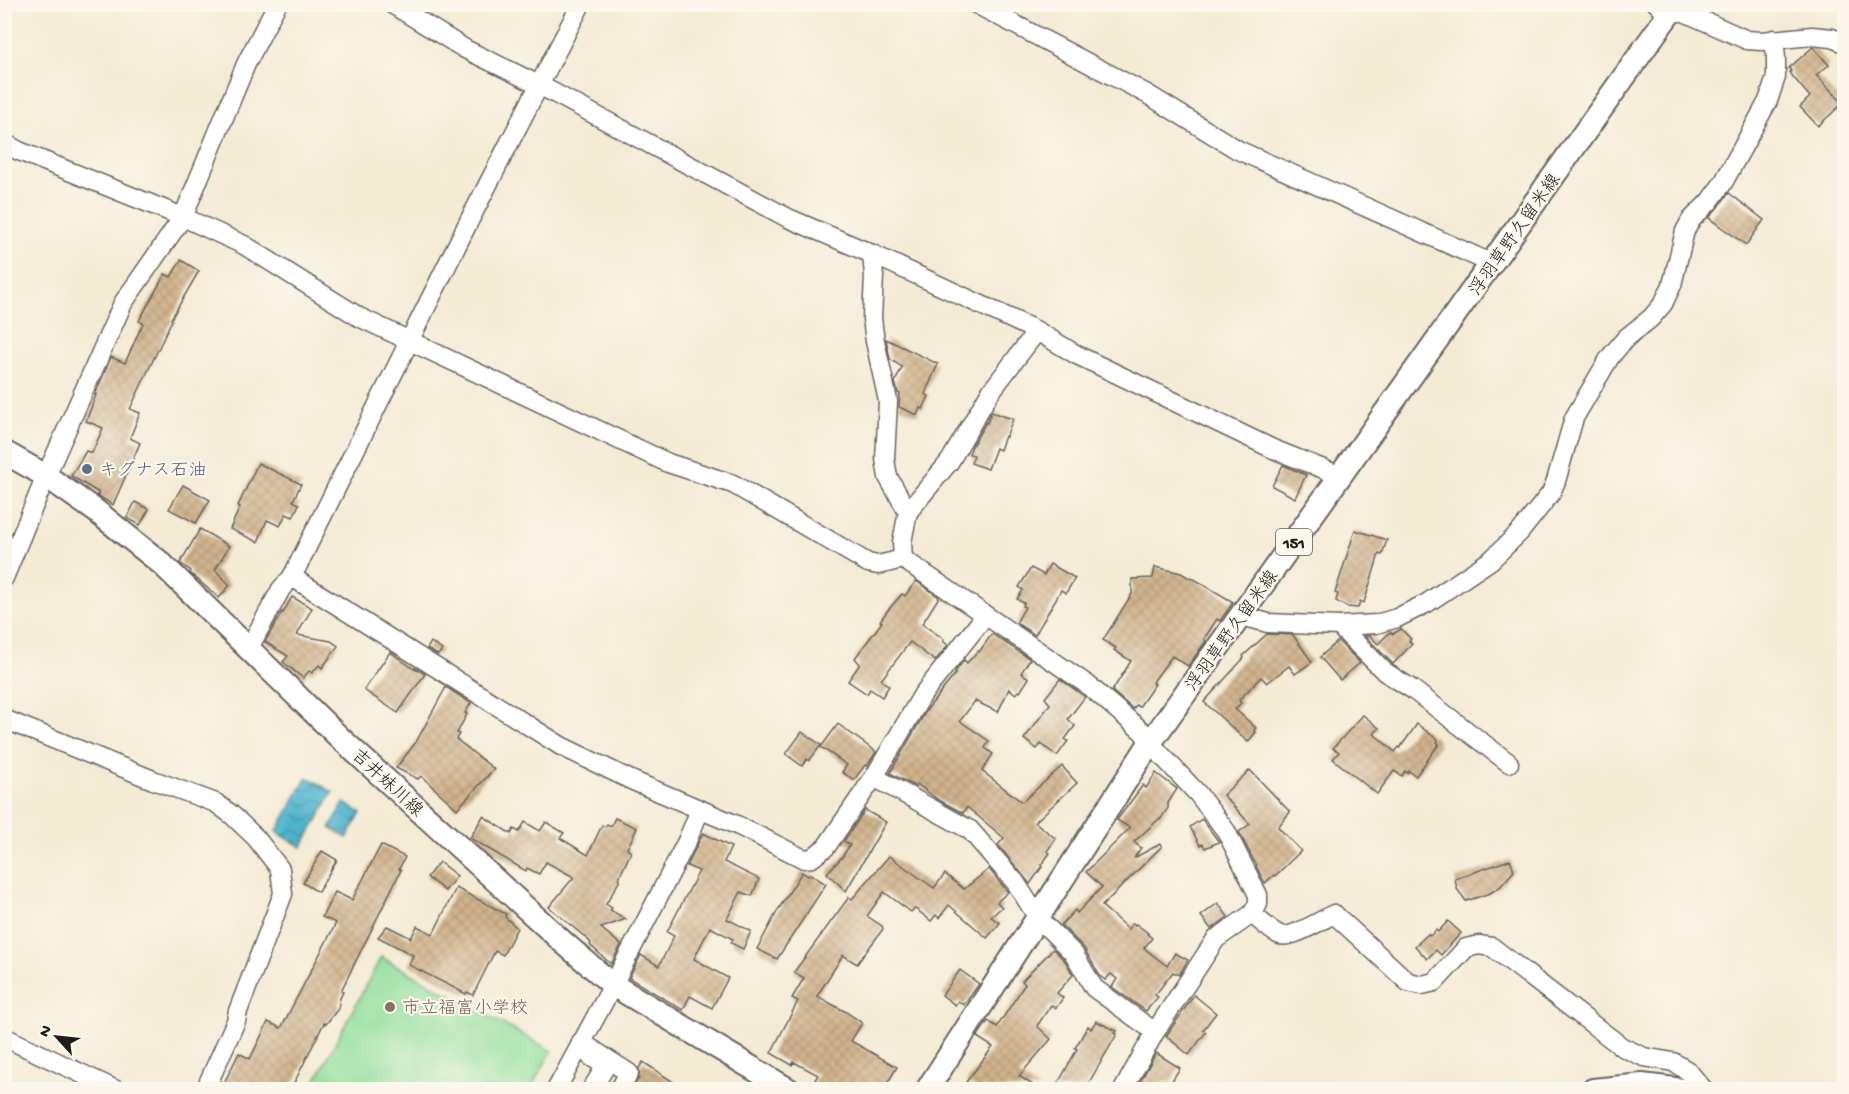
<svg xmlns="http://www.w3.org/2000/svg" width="1849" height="1094" viewBox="0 0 1849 1094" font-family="'Gochi Hand','Klee One',sans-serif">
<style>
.pitch{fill:#93df9d;stroke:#587e5c;stroke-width:1.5}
.water{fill:url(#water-waves);stroke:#356874;stroke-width:1.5}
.building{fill:url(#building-cross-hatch)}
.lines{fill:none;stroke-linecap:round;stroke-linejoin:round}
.minor-casing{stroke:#68645d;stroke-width:21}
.major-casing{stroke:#68645d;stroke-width:26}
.minor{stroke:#fff;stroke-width:18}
.major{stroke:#fff;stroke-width:22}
.service-dot{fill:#5c6f8a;stroke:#fbf7ec;stroke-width:2}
.education-dot{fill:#8d6e63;stroke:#fbf7ec;stroke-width:2}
.labels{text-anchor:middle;stroke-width:4.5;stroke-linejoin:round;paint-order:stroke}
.shield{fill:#fbf7ec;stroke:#5f5e5a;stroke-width:1.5}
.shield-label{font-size:16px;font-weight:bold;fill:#1c1c1c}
.street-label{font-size:18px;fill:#1c1c1c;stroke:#fbf7ec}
.service-label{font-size:18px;fill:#4e5e75;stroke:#fbf7ec;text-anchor:start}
.education-label{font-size:18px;fill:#785e54;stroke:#fbf7ec;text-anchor:start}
</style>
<defs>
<pattern id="water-waves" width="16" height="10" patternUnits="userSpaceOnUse" patternTransform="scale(1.5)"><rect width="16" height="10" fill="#4eb4cd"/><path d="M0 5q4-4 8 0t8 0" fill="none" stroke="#4092a6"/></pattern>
<pattern id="building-cross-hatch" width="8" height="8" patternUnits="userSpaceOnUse" patternTransform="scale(1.5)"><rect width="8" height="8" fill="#d1b48d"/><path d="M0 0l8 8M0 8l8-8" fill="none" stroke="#b39a79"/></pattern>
</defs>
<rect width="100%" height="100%" fill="#fbf7ec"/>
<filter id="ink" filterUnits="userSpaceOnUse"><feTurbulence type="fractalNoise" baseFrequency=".0167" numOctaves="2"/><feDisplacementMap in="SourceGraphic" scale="12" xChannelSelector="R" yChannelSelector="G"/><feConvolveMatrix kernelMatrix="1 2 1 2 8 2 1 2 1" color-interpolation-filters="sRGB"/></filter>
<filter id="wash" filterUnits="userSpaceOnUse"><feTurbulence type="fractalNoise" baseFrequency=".008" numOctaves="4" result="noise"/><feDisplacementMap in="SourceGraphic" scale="24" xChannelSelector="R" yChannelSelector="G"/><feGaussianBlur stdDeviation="1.35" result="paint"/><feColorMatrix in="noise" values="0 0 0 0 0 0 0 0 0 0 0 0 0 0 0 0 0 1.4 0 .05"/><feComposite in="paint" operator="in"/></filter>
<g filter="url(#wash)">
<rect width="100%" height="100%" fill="#f4ebd5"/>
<polygon class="pitch" points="381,957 552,1051 530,1089 311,1089"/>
<g class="water">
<polygon points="307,777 333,792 302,847 276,832"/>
<polygon points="344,803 361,813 347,838 330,828"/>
</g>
<g id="blocks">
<g class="building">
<polygon points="1813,47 1829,65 1816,75 1843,103 1818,126 1800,107 1810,97 1789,72 1791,71 1789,68"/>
<polygon points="1729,193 1764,220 1746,245 1709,218"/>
<polygon points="181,260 199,271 171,319 172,320 130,409 140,413 130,438 140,443 113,505 97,495 99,493 71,476 86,451 92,453 103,428 86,421 96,395 95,395 111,357 125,363 143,323 139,321 165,274 171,277"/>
<polygon points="886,339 938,364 925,394 929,396 923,409 920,408 917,415 899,407 900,394 898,393 895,382 902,367 890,359"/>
<polygon points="991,412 1013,419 1006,437 1005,436 1000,450 996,448 988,469 971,463 974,455 969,454 972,446 986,422 987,423"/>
<polygon points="258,463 301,484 293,501 299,504 293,517 286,514 280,526 267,520 258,542 230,529 240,507 238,506"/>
<polygon points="1283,465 1306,475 1295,498 1272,486"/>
<polygon points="183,485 210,500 196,523 169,509"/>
<polygon points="135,502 149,509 140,525 127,518"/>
<polygon points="200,529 229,546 215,570 230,585 219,598 190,573 191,571 180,563"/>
<polygon points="1355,530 1387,540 1382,555 1379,554 1364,603 1360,601 1358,608 1347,607 1336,601 1338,594 1335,593"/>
<polygon points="1050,564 1075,578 1066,593 1061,590 1035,635 1016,623 1025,607 1023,606 1024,603 1017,599 1023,590 1019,587 1031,568 1044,575"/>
<polygon points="1155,567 1181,573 1191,579 1191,577 1233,602 1220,621 1217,619 1204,639 1206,641 1188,666 1172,656 1155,679 1153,683 1155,684 1139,707 1136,705 1133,709 1112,691 1131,661 1114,650 1116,648 1103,640 1132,594 1132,579 1153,578"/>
<polygon points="916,581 939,597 922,624 944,639 943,641 948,645 935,661 910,642 881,680 889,686 882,697 870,689 867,694 848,681 860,664 855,658 882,622 880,621 888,610 902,594 905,596"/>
<polygon points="292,597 312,608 297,635 331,641 338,646 322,668 319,665 312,673 309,671 303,678 283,662 288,656 265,642 282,612 283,613"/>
<polygon points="1401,629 1411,639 1409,641 1412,644 1393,664 1365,636 1370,636 1378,644 1390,632 1393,634"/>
<polygon points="992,634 1030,659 1021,673 1029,678 1020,692 1018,691 1016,694 1009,689 998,712 975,701 960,721 989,741 985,748 993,754 982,771 1022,802 1062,766 1077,783 1035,822 1056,839 1047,851 1050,853 1041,865 1042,867 1030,884 998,845 1004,838 967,807 963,813 937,799 917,784 916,787 890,773 926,711 956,673 955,672 964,660 967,663 978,651 979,652"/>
<polygon points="1267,634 1293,635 1312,662 1295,674 1289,666 1267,683 1261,677 1239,700 1241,703 1235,709 1256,728 1254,730 1256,732 1248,742 1204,702 1244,658 1243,656"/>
<polygon points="1338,641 1360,663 1340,680 1320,657"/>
<polygon points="431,642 442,650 438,655 427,649"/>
<polygon points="390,652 414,669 415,668 425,674 398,713 364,690"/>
<polygon points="1060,679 1085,697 1068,719 1075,726 1065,739 1068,741 1057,756 1041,744 1037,749 1024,739 1050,704 1045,698"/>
<polygon points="446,687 471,703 465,713 467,714 457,733 459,734 456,739 494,769 457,809 421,776 418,779 396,768 416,742"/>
<polygon points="1363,715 1379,728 1374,734 1395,752 1399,747 1400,748 1417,724 1438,740 1437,742 1439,744 1416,776 1409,771 1407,773 1405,771 1402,776 1394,771 1377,794 1333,759 1339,752 1333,748"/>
<polygon points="838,724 876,752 867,766 865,765 854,780 842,772 847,765 821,747"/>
<polygon points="802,732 821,745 809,761 807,759 802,766 786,754"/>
<polygon points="1250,770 1290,812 1278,827 1301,851 1275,876 1274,875 1265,883 1256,866 1257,865 1254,861 1239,832 1250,824 1223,795"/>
<polygon points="1156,773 1177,789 1168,803 1168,808 1160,820 1159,819 1134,842 1141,848 1134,858 1160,844 1162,846 1102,906 1128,929 1133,923 1135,925 1136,924 1148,933 1147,934 1152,938 1144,948 1167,966 1175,953 1188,960 1179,975 1173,972 1155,995 1158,997 1146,1011 1112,987 1117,979 1111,974 1105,980 1100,976 1084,948 1061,925 1075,910 1077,913 1102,887 1086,872 1130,828 1117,820 1143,785 1146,788"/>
<polygon points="865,810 886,822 846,891 827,873 842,857 850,845 844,841"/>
<polygon points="483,816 511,834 514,829 519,832 525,822 540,831 546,822 564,833 560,838 588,855 602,825 605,827 607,824 611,826 615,818 637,828 627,849 631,852 619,878 620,880 606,904 612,908 610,910 626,919 601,928 621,945 611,964 590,945 591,943 585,937 549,907 574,877 546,862 539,874 527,868 526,871 470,838"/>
<polygon points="1202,819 1219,842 1205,848 1203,844 1200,845 1190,827"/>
<polygon points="703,833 731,847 724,862 759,879 752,896 741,892 727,919 751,931 743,949 731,943 733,939 710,927 694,959 728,978 712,1008 690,996 683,1010 629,978 641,955 659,966 674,936 667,932 699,871 687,866"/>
<polygon points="381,845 405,857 399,869 401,870 341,991 343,992 340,998 338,1009 326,1024 324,1023 291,1089 221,1089 239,1053 250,1059 268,1022 281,1028 336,923 322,917 335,892 352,900"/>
<polygon points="322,851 337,860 318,892 303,883"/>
<polygon points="889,856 934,888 945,874 964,889 989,869 1008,892 997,902 1002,907 991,917 1000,923 987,938 949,905 939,918 936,915 931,921 917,910 914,909 911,912 884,892 867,916 882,926 883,929 857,964 843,955 817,996 846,1012 862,1023 851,1041 897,1067 884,1089 820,1089 812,1085 818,1075 794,1062 792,1065 771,1053 798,1001 792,998 804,978 794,972 849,897 852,899"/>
<polygon points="1509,860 1511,861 1514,871 1500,887 1490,893 1466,901 1457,889 1455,879"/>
<polygon points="439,862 457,876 445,891 427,877"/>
<polygon points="802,872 808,876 810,874 826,884 777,959 757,949 778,910"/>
<polygon points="456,888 506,914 505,917 517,928 503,955 495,951 473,995 467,992 466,994 409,965 413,955 378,937 387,926 411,938 417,926 433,934"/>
<polygon points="1218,903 1228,917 1211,929 1201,916"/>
<polygon points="1448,921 1461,933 1441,955 1436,950 1427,959 1415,946 1428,934 1430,936 1436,930 1438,932"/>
<polygon points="1053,949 1065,961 1073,975 1057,993 1063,998 1056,1008 1051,1005 1037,1026 1051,1039 1019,1076 1039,1089 977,1089 966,1082 993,1047 977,1037 988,1021 997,1027 1025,984 1022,981"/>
<polygon points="960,970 979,984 964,1005 958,1001 955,1005 942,995"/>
<polygon points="1194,995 1216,1013 1203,1030 1206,1032 1189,1055 1166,1036"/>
<polygon points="1096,1021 1117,1031 1115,1033 1117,1034 1087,1086 1085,1085 1082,1089 1055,1089 1077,1049 1075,1048 1088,1026 1091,1029"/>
<polygon points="1156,1053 1180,1068 1170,1084 1164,1080 1158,1089 1136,1089"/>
<polygon points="643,1062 684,1089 632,1089 639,1078 639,1068"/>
</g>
</g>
</g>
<g filter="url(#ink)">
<use href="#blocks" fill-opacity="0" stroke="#68645d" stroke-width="1.5"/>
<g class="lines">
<defs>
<g id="minor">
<polyline points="392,4 465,49 541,86 788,218 872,254 874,276 872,319 875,341 888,401 885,459 888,477 908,512 902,542 903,559 1088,685 1143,732 1150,743 1198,794 1226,831 1258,895 1258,904 1252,914 1216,939 1155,1032 1123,1090"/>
<polyline points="976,4 1147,94 1238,150 1493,264"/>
<polyline points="1657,4 1671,12 1684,12 1747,40 1761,41 1812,36 1832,38 1844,43"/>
<polyline points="4,143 19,151 183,217 244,245 359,317 668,463 733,484 868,563 878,565 903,559"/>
<polyline points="872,254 1037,331 1077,355 1273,449 1341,476"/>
<polyline points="908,512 950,461 989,394 1037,331"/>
<polyline points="292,577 467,225 581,4"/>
<polyline points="4,578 46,476 123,303 183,217 246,64 277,4"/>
<polyline points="1242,616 1268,623 1339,626 1376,624 1397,618 1427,603 1491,560 1520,532 1551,493 1556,481 1574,418 1610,357 1626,338 1651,318 1663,304 1672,285 1685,231 1691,220 1709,202 1723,183 1768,101 1776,77 1776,58 1774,39"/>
<polyline points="1339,626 1385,672 1412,689 1509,763"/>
<polyline points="249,648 281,589 292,577 561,746 631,780 739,826 804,859 812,858 826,847 874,777 923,694 985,616"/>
<polyline points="4,719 153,780 216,803 232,815 256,838 280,869 283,894 238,1011 236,1021 205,1090"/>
<polyline points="874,777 970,830 1016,883 1038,918 1074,954 1094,988 1155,1032"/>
<path d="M1252,914C1261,921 1270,931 1280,935C1292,939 1323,919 1334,914L1408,982L1422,985L1435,982L1466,948L1479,945L1492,947L1622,1047L1644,1057L1673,1062L1688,1071L1704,1090"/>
<polyline points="4,1037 116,1090"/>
<polyline points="581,1042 629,1073 619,1090"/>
<polyline points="590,1056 606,1066 591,1090"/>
<polyline points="556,1090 613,985 687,841 700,810"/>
</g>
<g id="major">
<polyline points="4,452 46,476 96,511 162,564 339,737 564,943 613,985 789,1090"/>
<polyline points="927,1090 1150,743 1676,4"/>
<polyline points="1593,1090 1642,1085 1683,1090"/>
</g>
</defs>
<use href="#minor" class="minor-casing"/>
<use href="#major" class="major-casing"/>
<use href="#minor" class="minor"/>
<use href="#major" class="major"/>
</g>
</g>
<circle class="service-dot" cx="87" cy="469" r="6"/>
<circle class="education-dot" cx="390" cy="1007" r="6"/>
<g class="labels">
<rect class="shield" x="1276" y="529" width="36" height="26" rx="4.5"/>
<g class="shield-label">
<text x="1294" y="548">151</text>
</g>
<g class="street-label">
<text transform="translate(1514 234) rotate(-55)" y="6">浮羽草野久留米線</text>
<text transform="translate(1231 630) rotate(-54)" y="6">浮羽草野久留米線</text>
<text transform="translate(388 782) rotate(43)" y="6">吉井妹川線</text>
</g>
<g class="service-label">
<text x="99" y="475">キグナス石油</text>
</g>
<g class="education-label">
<text x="402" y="1013">市立福富小学校</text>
</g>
</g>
<rect width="1849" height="1094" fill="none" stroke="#fbf7ec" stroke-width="24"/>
<g transform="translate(57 1037) rotate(297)" stroke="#fbf7ec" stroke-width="4.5" paint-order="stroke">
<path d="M0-4.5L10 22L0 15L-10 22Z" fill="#1c1c1c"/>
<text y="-9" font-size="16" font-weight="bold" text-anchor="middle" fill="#1c1c1c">N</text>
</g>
</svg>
